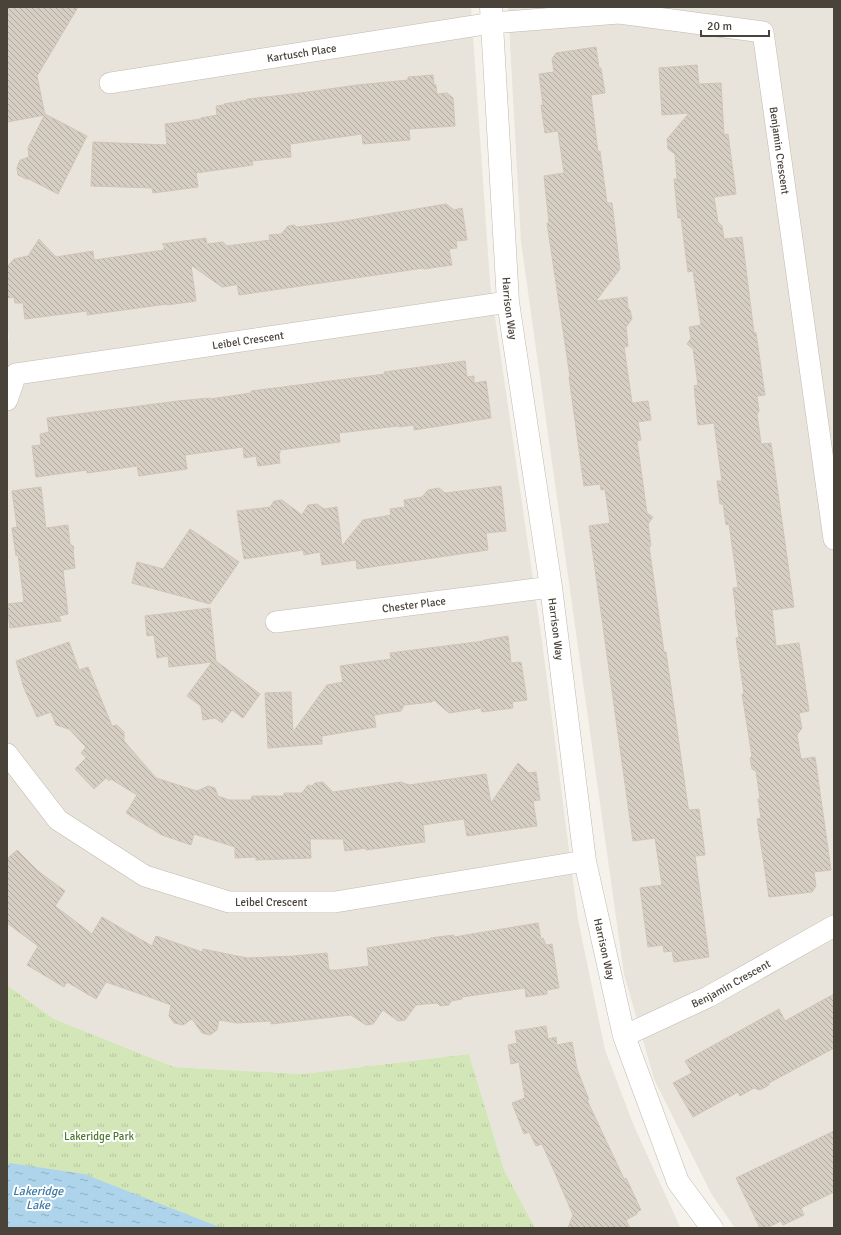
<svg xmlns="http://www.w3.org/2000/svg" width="841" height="1235" viewBox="0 0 841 1235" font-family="Signika,sans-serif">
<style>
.residential{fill:#e8e4db}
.grass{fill:url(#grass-tufts)}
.water{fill:url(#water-ripples)}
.building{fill:url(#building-back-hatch);stroke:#d0c5b6}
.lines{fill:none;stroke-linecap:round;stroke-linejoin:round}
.minor-casing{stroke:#c0b9af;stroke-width:22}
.tertiary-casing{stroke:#c0b9af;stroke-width:23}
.minor{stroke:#fff;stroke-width:21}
.tertiary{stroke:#fff;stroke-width:22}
.labels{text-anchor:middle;stroke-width:4;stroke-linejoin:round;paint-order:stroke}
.street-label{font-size:11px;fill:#49433a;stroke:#fff}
.park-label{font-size:11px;fill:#4d7830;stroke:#fff}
.water-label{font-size:12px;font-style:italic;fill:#387aa6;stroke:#fff}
</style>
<defs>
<pattern id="grass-tufts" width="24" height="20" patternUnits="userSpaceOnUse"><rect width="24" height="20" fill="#d2e6b8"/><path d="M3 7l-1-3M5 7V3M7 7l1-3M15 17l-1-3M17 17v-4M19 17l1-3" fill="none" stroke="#b6c69f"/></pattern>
<pattern id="water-ripples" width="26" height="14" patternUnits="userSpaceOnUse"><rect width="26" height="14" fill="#aed4ec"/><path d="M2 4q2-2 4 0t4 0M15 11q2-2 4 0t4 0" fill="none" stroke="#90aec0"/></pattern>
<pattern id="building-back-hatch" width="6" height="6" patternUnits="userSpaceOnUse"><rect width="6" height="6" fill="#d6cec2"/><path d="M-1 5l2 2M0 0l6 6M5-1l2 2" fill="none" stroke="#b0a99f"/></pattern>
</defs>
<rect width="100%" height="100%" fill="#f5f2ec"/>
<g class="residential">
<polygon points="7,7 471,7 490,282 542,641 578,919 605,1050 634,1126 680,1227 679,1228 535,1228 504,1170 469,1054 303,1074 174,1067 54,1019 7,985 7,341 9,339 7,322"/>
<polygon points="508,7 834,7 834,1228 735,1228 712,1195 654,1079 624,974 521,242"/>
</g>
<polygon class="grass" points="7,985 54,1019 174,1067 303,1074 469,1054 504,1170 535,1228 7,1228"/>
<polygon class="water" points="10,1163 84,1174 222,1228 7,1228 7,1165"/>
<g class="building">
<polygon points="7,7 78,7 37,76 45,115 7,122"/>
<polygon points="596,47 599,68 601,68 605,93 591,95 598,152 600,151 607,203 612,203 620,269 596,301 627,297 628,308 630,310 632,319 626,327 628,346 624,347 632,403 648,401 651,420 638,422 641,440 637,441 647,513 653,517 648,524 651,546 649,546 664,652 666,652 688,807 689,810 699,809 705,855 695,856 709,957 674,962 672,951 664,952 663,945 648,947 640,888 662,885 655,838 633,841 589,526 610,523 605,489 601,490 600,484 584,486 569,377 570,377 547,223 549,223 544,176 564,173 558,131 545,133 541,105 543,105 539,74 554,72 552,59 556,53"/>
<polygon points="697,65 699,84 721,83 724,135 728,134 736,194 714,197 718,222 722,226 724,239 742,237 754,333 756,333 765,395 757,396 759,411 757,414 761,444 771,443 794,607 772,610 776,646 799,643 809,711 799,713 802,728 797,735 801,759 815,757 831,870 814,872 816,886 812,892 769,897 757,819 761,818 758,799 760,799 756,771 752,769 751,763 750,758 752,756 742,694 744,694 736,638 739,637 735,611 736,610 733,588 738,587 729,524 726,525 723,504 720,504 717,481 722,481 714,423 698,425 694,386 698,385 693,349 687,344 691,338 689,327 701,325 693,271 688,272 681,218 678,218 674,179 677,179 675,154 668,149 667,139 689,113 662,115 659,68"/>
<polygon points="433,75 434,85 436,85 437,94 447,93 453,98 455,126 409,129 410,140 363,144 362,134 290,144 291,157 252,161 253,165 196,173 198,187 153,193 152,188 91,186 93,142 167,145 165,124 201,119 201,118 217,115 216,106 224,105 224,104 247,100 247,99 301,93 357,85 408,80 408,77"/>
<polygon points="45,114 87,136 58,194 29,179 26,179 18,175 17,168 20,160 29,157 28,148"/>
<polygon points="446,204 454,210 462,208 467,240 456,241 457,248 449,249 452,265 424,269 424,268 239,295 237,284 235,285 222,287 191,265 196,301 167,305 167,304 87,315 87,311 25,319 23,303 15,303 14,297 7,298 7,267 14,259 28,256 39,239 56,257 93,251 94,260 164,250 164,245 162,244 206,238 207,244 223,242 227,246 270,240 269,235 281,234 288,226 294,225 297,227 339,222"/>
<polygon points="465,361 467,377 474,376 474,383 486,381 491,418 414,430 414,425 399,427 398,426 339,433 340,442 280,450 280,453 279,453 280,463 258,466 256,456 244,458 243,447 185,455 187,469 139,476 137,466 87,473 87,470 36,477 32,446 41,445 40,434 49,432 47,418 178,401 210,398 210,399 251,393 251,391 385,374 384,372"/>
<polygon points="501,486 506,531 486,533 488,550 357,569 356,560 322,565 320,552 304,555 303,550 244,559 237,511 270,507 274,501 282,500 302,515 308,505 317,504 324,509 337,507 342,546 363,520 391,515 390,509 405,507 404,500 422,497 428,490 439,488 445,493"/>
<polygon points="41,487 46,528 68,525 70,544 74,547 73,550 75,568 63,570 68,614 59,616 61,621 10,628 7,604 24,602 18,555 16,556 12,528 17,527 12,491"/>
<polygon points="190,529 239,562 210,604 132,583 137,562 163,569"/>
<polygon points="210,608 216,661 260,694 243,718 232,710 222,723 215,718 203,720 201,706 187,696 212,662 169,667 168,656 157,658 154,635 147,636 145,616"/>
<polygon points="508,636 511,663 521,662 527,700 512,702 513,708 482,712 481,708 449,713 434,700 432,702 404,705 401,711 374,715 376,727 322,736 322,744 268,748 265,693 291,692 293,732 327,685 343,682 340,666 391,659 390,653 484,641 484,640"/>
<polygon points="69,642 79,670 88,667 112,726 117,725 124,732 124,741 156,778 197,791 208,786 215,788 218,796 229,800 251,800 252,796 284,796 284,793 302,793 308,785 312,786 315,783 323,782 333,792 401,782 409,785 486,774 491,803 518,763 529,773 536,772 540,800 533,801 537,826 467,836 464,819 423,825 425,842 366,850 366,848 345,851 343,839 310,839 311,858 256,860 256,857 235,858 235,847 194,834 191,845 162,835 126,813 137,795 111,779 109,781 106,778 94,789 75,769 86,758 81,753 86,747 69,729 56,725 51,712 37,717 24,688 16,661"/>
<polygon points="17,850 38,871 65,891 55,906 92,934 102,917 152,946 156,936 202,952 203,949 247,958 293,956 327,953 329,970 337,970 369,966 367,948 430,939 430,938 454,935 454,937 538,923 541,939 543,938 546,945 552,944 559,988 547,990 547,994 526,997 525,988 462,997 462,999 451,1001 449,1005 440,1006 437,1003 416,1005 405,1020 398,1021 383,1010 373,1024 366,1025 351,1015 271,1024 271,1021 237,1023 219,1020 217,1030 210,1035 202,1033 192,1019 183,1025 174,1023 169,1016 171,1005 149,997 106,982 96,999 67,982 64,987 27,965 38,946 7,923 7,859"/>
<polygon points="834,994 834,1048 769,1083 769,1085 760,1090 754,1088 740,1096 738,1092 693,1117 673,1083 692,1073 685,1061 779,1009 785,1021"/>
<polygon points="546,1026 548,1039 556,1037 557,1045 572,1042 577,1069 589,1100 587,1100 624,1179 626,1178 641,1210 637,1212 637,1214 626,1220 630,1228 568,1228 573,1215 555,1173 542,1144 536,1146 529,1132 524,1134 512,1103 525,1098 519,1062 511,1064 508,1045 517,1043 515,1031"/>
<polygon points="834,1131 834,1192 801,1208 804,1215 783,1225 781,1221 767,1228 760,1228 736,1178"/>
</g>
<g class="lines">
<defs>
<g id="minor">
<path id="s1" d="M110,83L492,23L619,13L763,32L834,539"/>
<path id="s2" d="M7,400L16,374L508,302"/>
<path id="s3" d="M276,622L551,587"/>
<path id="s4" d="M7,754L58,820L145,876L229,902H335L585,861"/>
<path id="s5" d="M624,1036L708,997L834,926"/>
</g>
<g id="tertiary">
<path id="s6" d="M491,7L508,302L551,587L585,861L624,1036L678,1182L712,1228"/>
</g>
</defs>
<use href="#minor" class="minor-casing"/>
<use href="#tertiary" class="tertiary-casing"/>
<use href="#minor" class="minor"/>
<use href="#tertiary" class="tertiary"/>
</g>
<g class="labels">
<g class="street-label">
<text dy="4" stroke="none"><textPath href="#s1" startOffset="194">Kartusch Place</textPath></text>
<text dy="4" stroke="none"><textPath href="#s1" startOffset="779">Benjamin Crescent</textPath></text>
<text dy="4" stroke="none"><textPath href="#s6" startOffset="302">Harrison Way</textPath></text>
<text dy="4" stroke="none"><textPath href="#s2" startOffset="262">Leibel Crescent</textPath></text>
<text dy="4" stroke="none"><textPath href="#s3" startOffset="139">Chester Place</textPath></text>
<text dy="4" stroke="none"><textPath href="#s6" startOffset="626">Harrison Way</textPath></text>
<text dy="4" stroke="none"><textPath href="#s4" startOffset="317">Leibel Crescent</textPath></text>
<text dy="4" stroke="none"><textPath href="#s6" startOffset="950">Harrison Way</textPath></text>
<text dy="4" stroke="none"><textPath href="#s5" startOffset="119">Benjamin Crescent</textPath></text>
</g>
<g class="park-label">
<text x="99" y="1140">Lakeridge Park</text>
</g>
<g class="water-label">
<text x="38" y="1195">Lakeridge<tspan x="38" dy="14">Lake</tspan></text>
</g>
</g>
<rect width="841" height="1235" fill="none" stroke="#49433a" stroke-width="16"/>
<path d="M701 30v6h68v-6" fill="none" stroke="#49433a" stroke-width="2"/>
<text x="707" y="30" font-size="12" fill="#49433a" stroke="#ffffff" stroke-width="3" paint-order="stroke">20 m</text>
</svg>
